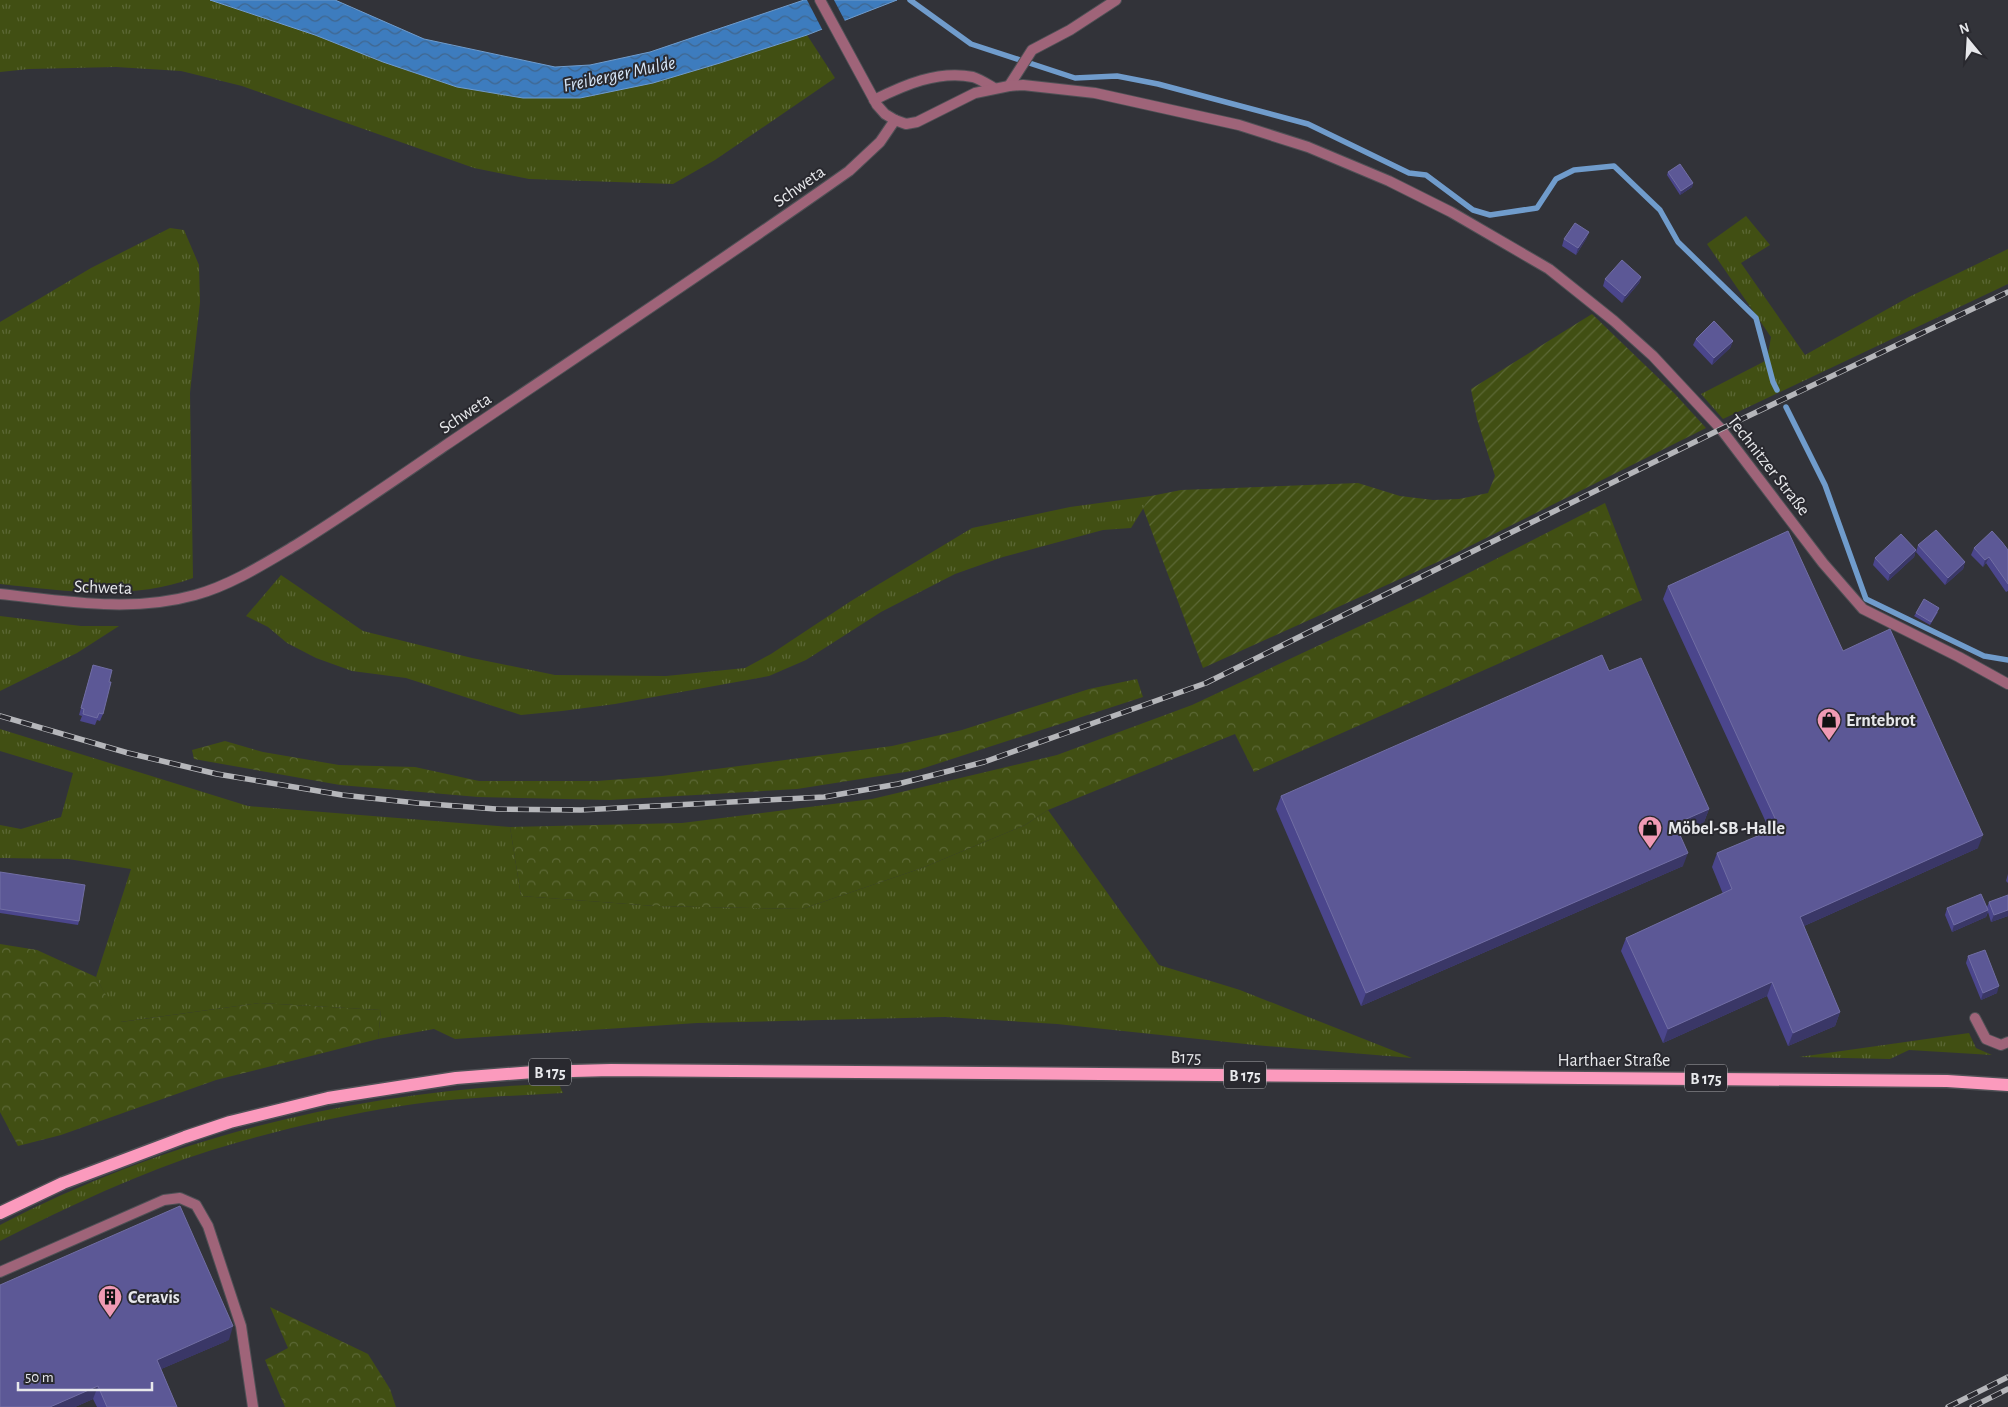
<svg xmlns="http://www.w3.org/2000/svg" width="2008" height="1407" viewBox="0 0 2008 1407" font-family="'Alegreya Sans',sans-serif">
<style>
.grass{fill:url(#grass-tufts)}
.forest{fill:url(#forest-crowns)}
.garden{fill:url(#garden-furrows)}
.water{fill:url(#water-waves);stroke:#709ccc}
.pier{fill:#323339}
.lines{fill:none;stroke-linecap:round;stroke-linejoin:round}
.stream{stroke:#709ccc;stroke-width:5.5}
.service-casing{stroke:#4f5055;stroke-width:12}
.minor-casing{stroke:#4f5055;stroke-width:12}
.tertiary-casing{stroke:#4f5055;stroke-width:12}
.primary-casing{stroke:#4f5055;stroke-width:15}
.service{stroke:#9f6479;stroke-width:10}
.minor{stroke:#9f6479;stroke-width:10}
.tertiary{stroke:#9f6479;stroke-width:10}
.primary{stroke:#fb9abd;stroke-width:12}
.rail-casing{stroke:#b5b6ba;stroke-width:5.5}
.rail{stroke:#29292f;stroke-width:4;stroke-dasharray:11;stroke-linecap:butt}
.wall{fill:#4b468c}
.shaded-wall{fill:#3a3767}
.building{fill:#5c5896;stroke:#716ea4}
.labels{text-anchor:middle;stroke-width:4;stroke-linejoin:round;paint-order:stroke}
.shield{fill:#29292f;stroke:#aeafb3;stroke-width:1}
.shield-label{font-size:16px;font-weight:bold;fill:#e7e8eb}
.street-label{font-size:18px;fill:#e7e8eb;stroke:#29292f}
.poi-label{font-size:18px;font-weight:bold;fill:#e7e8eb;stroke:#29292f;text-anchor:start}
.water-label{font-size:19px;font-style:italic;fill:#d4e4f6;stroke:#29292f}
</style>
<defs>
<pattern id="grass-tufts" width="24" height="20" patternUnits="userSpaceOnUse" patternTransform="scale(1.25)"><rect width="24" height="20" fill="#414f13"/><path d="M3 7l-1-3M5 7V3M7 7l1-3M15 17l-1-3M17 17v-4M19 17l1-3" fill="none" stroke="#5c6836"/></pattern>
<pattern id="forest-crowns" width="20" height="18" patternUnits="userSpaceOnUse" patternTransform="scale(1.25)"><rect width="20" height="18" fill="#414f13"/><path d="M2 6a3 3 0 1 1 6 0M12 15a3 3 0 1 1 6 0" fill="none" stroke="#5c6836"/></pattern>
<pattern id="garden-furrows" width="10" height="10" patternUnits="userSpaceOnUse" patternTransform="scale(1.25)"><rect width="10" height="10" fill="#414f13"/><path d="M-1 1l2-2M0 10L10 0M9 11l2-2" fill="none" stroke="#5c6836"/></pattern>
<pattern id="water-waves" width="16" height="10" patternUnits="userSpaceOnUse" patternTransform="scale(1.25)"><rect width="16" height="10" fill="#3d7cbe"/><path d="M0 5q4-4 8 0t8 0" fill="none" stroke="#40668e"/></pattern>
</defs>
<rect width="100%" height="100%" fill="#323339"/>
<g class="grass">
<polygon points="0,0 210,0 315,35 383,62 457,87 523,98 580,98 653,83 807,35 835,78 715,160 673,184 529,179 474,168 242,86 181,71 116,67 29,69 0,72"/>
<polygon points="1746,216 1770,245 1741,263 1805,355 1909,297 2008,249 2008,284 1723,419 1701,394 1767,360 1771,337 1707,244"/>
<path d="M170,228L184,230L199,265L200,302L190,393L193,578C131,601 64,591 0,584V322L91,268Z"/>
<polygon points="1151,496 1131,528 1103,530 1003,557 955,574 881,612 806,660 769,676 615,704 562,711 521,715 406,678 352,671 316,658 287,643 268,627 246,616 281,575 363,631 472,658 555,675 666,676 745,668 771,654 851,601 972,528 1070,507"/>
<polygon points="0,616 81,626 119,626 77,653 0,691"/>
<polygon points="0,729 248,806 510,827 521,896 655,906 802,909 922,868 1025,825 1048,810 1159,965 1240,990 1412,1058 1255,1045 1057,1024 945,1017 697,1023 455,1039 434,1029 378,1039 381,1010 260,1003 120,1022 96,977 131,869 68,859 0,858 0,825 21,829 61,817 73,773 0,751"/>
<polygon points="1969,1033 1976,1048 1992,1055 1909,1050 1890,1059 1799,1057"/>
<path d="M559,1084L563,1093C509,1096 454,1098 401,1106C337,1116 274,1131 212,1150C139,1173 69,1206 0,1241V1225C171,1136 366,1088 559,1084Z"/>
</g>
<g class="forest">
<polygon points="1605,503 1642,600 1254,772 1235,734 1048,810 1025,825 922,868 802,909 655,906 521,896 510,827 682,823 872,799 1057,755 1192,705 1424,596"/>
<polygon points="1137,679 1143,697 918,770 797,789 610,800 478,797 340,785 194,759 192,750 225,741 263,752 339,765 415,767 479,781 597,781 662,776 892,746 962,730 1089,689"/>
<polygon points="0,944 37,950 96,977 121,1022 260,1003 381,1010 378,1039 216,1080 61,1135 18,1146 0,1112"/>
<polygon points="270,1307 368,1354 390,1389 396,1407 285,1407 265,1360 288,1348"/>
</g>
<polygon class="garden" points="1592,314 1674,393 1706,428 1442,560 1203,668 1143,508 1151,496 1181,490 1358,483 1400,496 1433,500 1459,499 1488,493 1495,476 1477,419 1471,389"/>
<polygon class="water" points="210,0 335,0 424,39 555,67 590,65 650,52 804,0 897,0 807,35 720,63 653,83 580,98 523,98 457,87 383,62 315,35"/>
<polygon class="pier" points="807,0 834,0 846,23 823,31"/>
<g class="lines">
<g class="stream">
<polyline points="910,0 971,44 1075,78 1117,76 1158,84 1308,124 1409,173 1426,175 1473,210 1490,215 1537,208 1556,179 1574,170 1614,166 1660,210 1678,242 1756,318 1773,382 1777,390"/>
<polyline points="1786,407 1825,485 1866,599 1984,656 2008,660"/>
</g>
<defs>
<g id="service">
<path d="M874,100C904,85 938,70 973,77C980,79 987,84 994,88"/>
<polyline points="0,1272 164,1200 180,1198 196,1205 208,1226 241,1326 253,1407"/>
</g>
<g id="minor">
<polyline points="1009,86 1032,50 1070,30 1116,0"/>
<polyline points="895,120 906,124 917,122 975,93 1009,86 1023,85 1095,93 1239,125 1308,147 1389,181 1451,212 1549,269 1614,321 1653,356 1721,429 1823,563 1863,609 1959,657 2008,684"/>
<polyline points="1975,1018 1986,1039 2001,1045 2008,1042"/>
</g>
<path id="tertiary" d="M0,594C65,601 131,613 195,595C231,585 264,564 296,545C346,514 395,480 443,447C579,355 716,265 849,171L880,142L895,120L885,114L877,105L820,0"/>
<polyline id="primary" points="0,1213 63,1183 185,1137 230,1122 328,1098 456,1078 534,1072 611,1070 1947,1081 2008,1085"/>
</defs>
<use href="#service" class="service-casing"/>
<use href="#minor" class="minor-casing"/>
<use href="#tertiary" class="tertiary-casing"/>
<use href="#primary" class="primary-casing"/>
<use href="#service" class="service"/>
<use href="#minor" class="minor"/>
<use href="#tertiary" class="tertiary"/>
<use href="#primary" class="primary"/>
<defs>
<g id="rail">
<polyline points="0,716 128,753 217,774 342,795 417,803 496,809 581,810 824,797 898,784 984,762 1206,683 1721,429 2008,292"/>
<polyline points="1948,1407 2008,1377"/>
<polyline points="1972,1407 2008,1389"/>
</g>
</defs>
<use href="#rail" class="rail-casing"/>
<use href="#rail" class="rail"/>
</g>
<g class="wall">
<polygon points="1668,172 1693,183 1692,187 1680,195 1667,175"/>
<polygon points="1589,232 1586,239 1576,255 1562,246 1564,239"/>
<polygon points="1641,277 1639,283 1622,303 1603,286 1605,279"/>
<polygon points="1696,339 1733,341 1730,348 1712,365 1693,345"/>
<polygon points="1918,545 1965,562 1963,569 1945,585 1916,552"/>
<polygon points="1974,548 2008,550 2008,591 2006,592 1986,563 1983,567 1971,555"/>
<polygon points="1916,550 1914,557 1888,581 1873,565 1875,558"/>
<polygon points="1668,586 1843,651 1978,848 1804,926 1840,1012 1835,1026 1788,1046 1767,996 1663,1043 1621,951 1626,938 1723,894 1712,867 1717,853 1770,831 1663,599"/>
<polygon points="1938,612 1930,625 1914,616 1916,613"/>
<polygon points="93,665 109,682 103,714 100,721 97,720 95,725 80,721 82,716 79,715"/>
<polygon points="1609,671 1709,809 1704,822 1679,833 1683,866 1361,1006 1276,809 1281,796"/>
<polygon points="0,872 79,921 78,925 0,913"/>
<polygon points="2008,874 2008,883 2006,881"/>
<polygon points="2008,895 2008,916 1991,922 1988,912 1986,917 1952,932 1945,915 1947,908 1987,907 1989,902"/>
<polygon points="1968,956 1997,993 1981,1000 1966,963"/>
<polygon points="229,1340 161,1369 177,1407 97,1407 93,1399 75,1407 0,1407"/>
</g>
<g class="shaded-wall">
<polygon points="1693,183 1692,187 1680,195 1681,191"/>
<polygon points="1589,232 1586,239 1576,255 1578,248"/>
<polygon points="1641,277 1639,283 1622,303 1625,296"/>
<polygon points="1733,341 1730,348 1712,365 1714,358"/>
<polygon points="1916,550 1914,557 1888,581 1890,574"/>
<polygon points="1989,557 1986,563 1983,567 1985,560"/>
<polygon points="1965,562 1963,569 1945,585 1948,578"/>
<polygon points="1709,809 1704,822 1670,838 1675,824"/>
<polygon points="1983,835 1978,848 1795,930 1800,917"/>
<polygon points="1688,853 1683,866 1361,1006 1366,993"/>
<polygon points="1988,910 1986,917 1952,932 1954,925"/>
<polygon points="2008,910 2008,916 1991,922 1994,915"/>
<polygon points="1772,982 1767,996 1663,1043 1668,1029"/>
<polygon points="1999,986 1997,993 1981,1000 1983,993"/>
<polygon points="1840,1012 1835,1026 1788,1046 1793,1033"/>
<polygon points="233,1326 229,1340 152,1373 157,1360"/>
<polygon points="98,1386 93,1399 75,1407 50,1407"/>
</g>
<g class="building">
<polygon points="1680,164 1693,183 1681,191 1668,172"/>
<polygon points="1575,223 1589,232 1578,248 1564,239"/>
<polygon points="1622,260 1641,277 1625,296 1605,279"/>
<polygon points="1714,321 1733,341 1714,358 1696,339"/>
<polygon points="1936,530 1965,562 1948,578 1918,545"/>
<polygon points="1788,531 1843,651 1890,629 1983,835 1800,917 1840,1012 1793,1033 1772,982 1668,1029 1626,938 1732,889 1717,853 1779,827 1668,586"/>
<polygon points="1992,531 2002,542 2008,550 2008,584 1989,557 1985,560 1974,548"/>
<polygon points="1901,534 1916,550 1890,574 1875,558"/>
<polygon points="1924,599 1939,608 1931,622 1916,613"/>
<polygon points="1602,655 1609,671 1641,658 1709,809 1675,824 1688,853 1366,993 1281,796"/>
<polygon points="93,665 112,670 109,682 111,682 103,714 99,713 97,718 83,714 84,709 81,708"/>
<polygon points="0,872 85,885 79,921 0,909"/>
<polygon points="1981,894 1988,910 1954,925 1947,908"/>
<polygon points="2008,895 2008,910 1994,915 1989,902"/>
<polygon points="1985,950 1999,986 1983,993 1968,956"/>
<polygon points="180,1206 233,1326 157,1360 177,1407 107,1407 98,1386 50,1407 0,1407 0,1285"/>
</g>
<defs>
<symbol id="shop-pin" viewBox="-11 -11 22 30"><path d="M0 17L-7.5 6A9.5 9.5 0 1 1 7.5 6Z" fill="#f19ab4" stroke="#29292f"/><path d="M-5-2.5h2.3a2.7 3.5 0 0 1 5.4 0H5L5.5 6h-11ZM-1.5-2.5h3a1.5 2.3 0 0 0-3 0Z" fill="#111"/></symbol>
<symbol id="building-pin" viewBox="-11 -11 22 30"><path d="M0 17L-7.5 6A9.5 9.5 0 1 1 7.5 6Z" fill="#f19ab4" stroke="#29292f"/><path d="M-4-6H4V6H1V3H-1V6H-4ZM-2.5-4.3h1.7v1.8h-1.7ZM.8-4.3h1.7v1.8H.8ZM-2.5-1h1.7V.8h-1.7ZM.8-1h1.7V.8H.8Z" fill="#111"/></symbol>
</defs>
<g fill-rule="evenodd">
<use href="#shop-pin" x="1815" y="706" width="28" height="38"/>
<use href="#shop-pin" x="1636" y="814" width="28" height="38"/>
<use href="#building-pin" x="96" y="1283" width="28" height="38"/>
</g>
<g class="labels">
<g class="shield">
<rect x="529" y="1058.5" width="42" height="27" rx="4"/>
<rect x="1224" y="1061.5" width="42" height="27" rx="4"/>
<rect x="1685" y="1064.5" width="42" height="27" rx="4"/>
</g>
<g class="shield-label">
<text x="550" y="1078">B 175</text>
<text x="1245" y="1081">B 175</text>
<text x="1706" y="1084">B 175</text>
</g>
<g class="street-label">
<text transform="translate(799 186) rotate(-35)" y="6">Schweta</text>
<text transform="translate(465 413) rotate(-34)" y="6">Schweta</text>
<text transform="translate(1769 465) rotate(52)" y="6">Technitzer Straße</text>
<text transform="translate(103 587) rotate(2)" y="6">Schweta</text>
<text transform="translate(1186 1057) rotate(1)" y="6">B175</text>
<text x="1614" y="1066">Harthaer Straße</text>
</g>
<g class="poi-label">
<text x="1846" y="726">Erntebrot</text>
<text x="1668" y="834">Möbel-SB -Halle</text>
<text x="128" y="1303">Ceravis</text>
</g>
<g class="water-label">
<text transform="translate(619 73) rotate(-12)" y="7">Freiberger Mulde</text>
</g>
</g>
<g transform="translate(1968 40) rotate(342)" stroke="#29292f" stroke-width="4" paint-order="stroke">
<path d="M0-4L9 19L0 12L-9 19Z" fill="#e7e8eb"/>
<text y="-8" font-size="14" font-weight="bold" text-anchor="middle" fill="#e7e8eb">N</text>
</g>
<path d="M18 1382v8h134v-8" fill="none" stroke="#e7e8eb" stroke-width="2.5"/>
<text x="25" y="1382" font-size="15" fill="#e7e8eb" stroke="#29292f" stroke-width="4" paint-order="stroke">50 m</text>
</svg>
